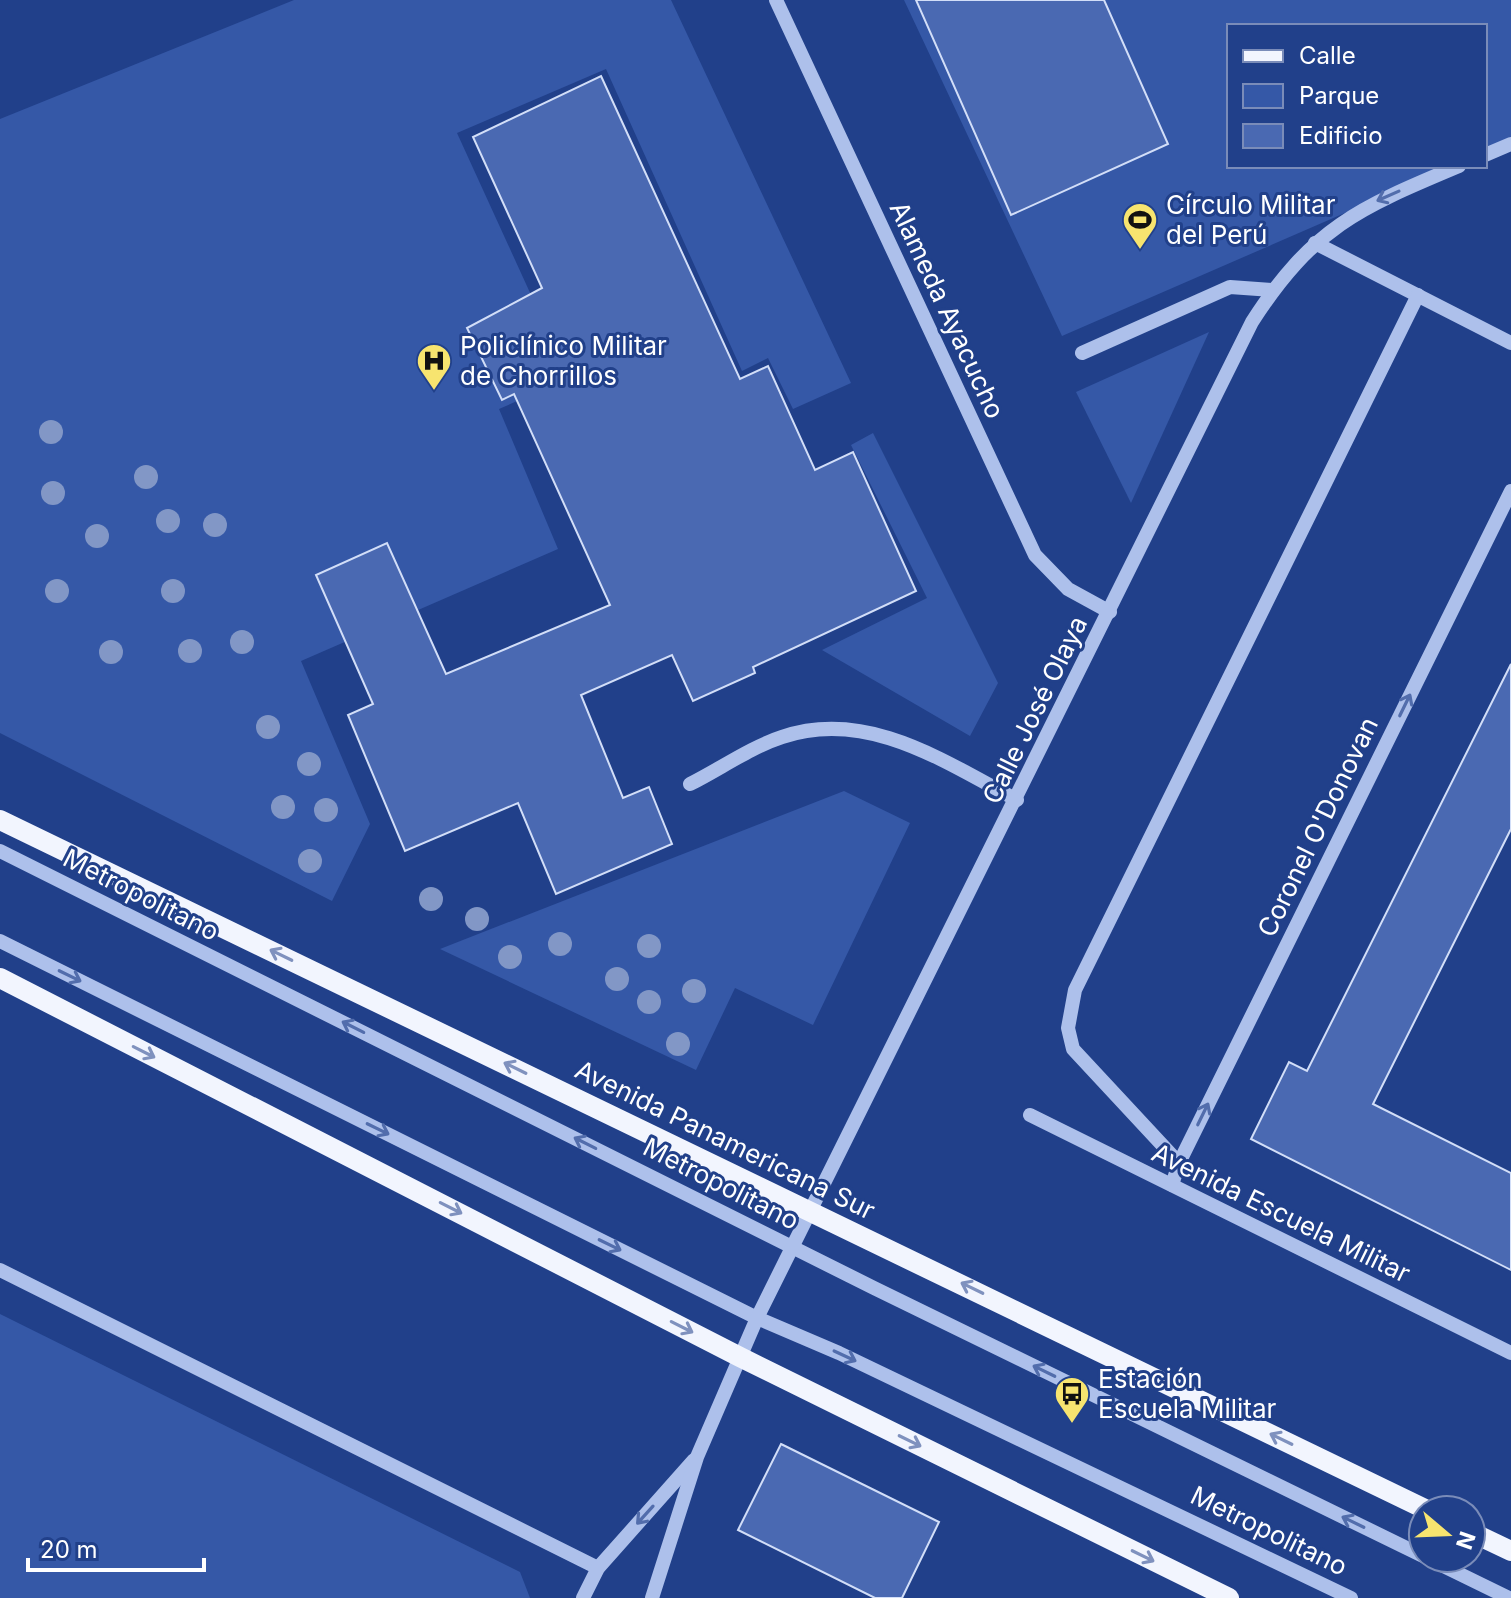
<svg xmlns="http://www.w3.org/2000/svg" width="1511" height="1598" viewBox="0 0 1511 1598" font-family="Inter,sans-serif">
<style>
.green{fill:#3558a7}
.building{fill:#4a69b2;stroke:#d2def8;stroke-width:2}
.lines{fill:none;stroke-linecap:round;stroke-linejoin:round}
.minor{stroke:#adc0eb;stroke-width:14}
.major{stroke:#f2f5fe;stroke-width:20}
.tree{fill:#8297c6}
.oneway{stroke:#526dac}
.oneway2{stroke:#7f91be}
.labels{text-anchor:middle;stroke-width:6;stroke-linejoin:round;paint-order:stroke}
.poi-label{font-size:26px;fill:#fff;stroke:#21408a;text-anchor:start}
.street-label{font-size:26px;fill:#fff;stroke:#21408a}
</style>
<rect width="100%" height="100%" fill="#21408a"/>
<g class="green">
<polygon points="294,0 671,0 851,383 793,409 768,358 742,371 606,69 457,133 569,378 499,409 558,549 301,661 370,824 332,901 0,733 0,119"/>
<polygon points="904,0 1511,0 1511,141 1485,152 1485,26 1229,26 1229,166 1453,166 1062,336"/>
<polygon points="1209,332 1131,503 1076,392"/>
<polygon points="873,433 998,683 970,736 822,650 927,598 851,445"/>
<polygon points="844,791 910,823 813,1025 735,988 696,1070 440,949"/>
<polygon points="0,1314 520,1572 530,1598 0,1598"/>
</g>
<g class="building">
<polygon points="916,0 1104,0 1168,144 1011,215"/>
<polygon points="601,76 740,379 768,366 815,470 853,452 916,591 753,667 755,673 693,701 672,655 581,695 623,798 649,787 672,844 556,894 518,803 405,851 348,715 373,704 316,575 387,543 446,674 610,605 514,394 502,400 467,328 542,288 473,137"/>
<polygon points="1511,664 1511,829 1373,1104 1511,1173 1511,1270 1251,1139 1289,1062 1307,1071"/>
<polygon points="781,1444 939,1522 902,1598 875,1598 738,1530"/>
</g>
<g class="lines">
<g class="minor">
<polyline points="776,0 1035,555 1068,589 1110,612"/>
<polyline points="1485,155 1511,144"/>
<polyline points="1315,243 1511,343"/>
<polyline points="1082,353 1230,287 1272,290"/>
<path d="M690,784C720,769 751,747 782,737C867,708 945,762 1017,800"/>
<polyline points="0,851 874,1288 1423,1556"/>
<polyline points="0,941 757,1318 839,1353 1351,1598"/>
<polyline points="1030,1115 1511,1353"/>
<polyline points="1179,1163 1073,1049 1068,1028 1075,990 1418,295"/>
<polyline points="1172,1185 1179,1163 1511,491"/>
<polyline points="0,1270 598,1568"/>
<polyline points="1427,1558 1509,1598"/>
<polyline points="583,1598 598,1568 694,1460"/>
<path d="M652,1598L697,1457L757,1318L1252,322C1313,227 1359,208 1459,166"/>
</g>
<g class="major">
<polyline points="0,820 1427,1510"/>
<polyline points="0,978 740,1357 1229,1598"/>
<polyline points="1471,1532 1511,1551"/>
</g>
</g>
<g class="tree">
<circle cx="51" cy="432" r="12"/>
<circle cx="146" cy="477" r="12"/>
<circle cx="53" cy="493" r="12"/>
<circle cx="168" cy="521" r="12"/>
<circle cx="215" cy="525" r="12"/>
<circle cx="97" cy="536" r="12"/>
<circle cx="57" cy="591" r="12"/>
<circle cx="173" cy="591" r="12"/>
<circle cx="242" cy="642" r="12"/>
<circle cx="190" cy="651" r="12"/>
<circle cx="111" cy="652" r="12"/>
<circle cx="268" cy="727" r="12"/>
<circle cx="309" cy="764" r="12"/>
<circle cx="283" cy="807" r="12"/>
<circle cx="326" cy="810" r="12"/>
<circle cx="310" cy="861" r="12"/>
<circle cx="431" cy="899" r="12"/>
<circle cx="477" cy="919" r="12"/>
<circle cx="560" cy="944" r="12"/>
<circle cx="649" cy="946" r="12"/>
<circle cx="510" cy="957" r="12"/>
<circle cx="617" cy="979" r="12"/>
<circle cx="694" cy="991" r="12"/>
<circle cx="649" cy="1002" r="12"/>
<circle cx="678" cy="1044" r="12"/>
</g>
<defs><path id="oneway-shaft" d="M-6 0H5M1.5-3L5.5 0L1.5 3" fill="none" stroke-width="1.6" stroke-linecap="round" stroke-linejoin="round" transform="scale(2)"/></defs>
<g class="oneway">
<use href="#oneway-shaft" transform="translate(1388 196) rotate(156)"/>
<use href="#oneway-shaft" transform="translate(1405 705) rotate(-64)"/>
<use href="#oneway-shaft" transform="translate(70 976) rotate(26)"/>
<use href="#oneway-shaft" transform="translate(353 1027) rotate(-153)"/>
<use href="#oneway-shaft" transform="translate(1203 1114) rotate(-64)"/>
<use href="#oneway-shaft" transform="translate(378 1129) rotate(26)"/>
<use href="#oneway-shaft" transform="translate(585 1143) rotate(-153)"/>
<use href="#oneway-shaft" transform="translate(610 1245) rotate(26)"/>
<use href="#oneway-shaft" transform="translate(845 1356) rotate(25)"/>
<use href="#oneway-shaft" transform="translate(1044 1371) rotate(-154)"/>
<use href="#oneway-shaft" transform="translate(645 1515) rotate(132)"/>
<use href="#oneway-shaft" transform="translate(1353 1522) rotate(-154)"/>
</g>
<g class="oneway2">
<use href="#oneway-shaft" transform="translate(281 955) rotate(-154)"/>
<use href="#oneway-shaft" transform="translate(144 1052) rotate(27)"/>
<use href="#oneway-shaft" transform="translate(515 1068) rotate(-154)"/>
<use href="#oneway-shaft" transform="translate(451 1208) rotate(27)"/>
<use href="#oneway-shaft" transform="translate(972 1288) rotate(-154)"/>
<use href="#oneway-shaft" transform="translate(682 1327) rotate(27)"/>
<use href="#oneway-shaft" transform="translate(1281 1439) rotate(-154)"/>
<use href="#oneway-shaft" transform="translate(910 1441) rotate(26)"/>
<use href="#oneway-shaft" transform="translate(1143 1556) rotate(26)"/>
</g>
<defs>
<symbol id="stadium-pin" viewBox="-11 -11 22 30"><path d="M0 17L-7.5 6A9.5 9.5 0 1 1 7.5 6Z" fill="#f7e46f" stroke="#21408a"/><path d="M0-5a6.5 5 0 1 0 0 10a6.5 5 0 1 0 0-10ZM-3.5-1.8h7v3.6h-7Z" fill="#111"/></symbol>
<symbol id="hospital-pin" viewBox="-11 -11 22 30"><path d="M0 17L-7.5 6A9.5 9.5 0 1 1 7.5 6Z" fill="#f7e46f" stroke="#21408a"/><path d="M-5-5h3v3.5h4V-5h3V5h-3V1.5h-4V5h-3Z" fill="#111"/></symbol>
<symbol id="bus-pin" viewBox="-11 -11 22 30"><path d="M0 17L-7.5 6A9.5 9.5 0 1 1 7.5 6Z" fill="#f7e46f" stroke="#21408a"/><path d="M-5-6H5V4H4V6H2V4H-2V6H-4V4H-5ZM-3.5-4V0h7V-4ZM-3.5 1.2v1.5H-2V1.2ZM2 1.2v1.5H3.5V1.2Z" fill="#111"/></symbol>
</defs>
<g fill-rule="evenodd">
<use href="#stadium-pin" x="1120" y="200" width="40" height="54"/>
<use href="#hospital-pin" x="414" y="341" width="40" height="54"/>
<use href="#bus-pin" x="1052" y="1374" width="40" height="54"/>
</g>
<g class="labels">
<g class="poi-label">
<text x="1166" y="214">Círculo Militar<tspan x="1166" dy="30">del Perú</tspan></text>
<text x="460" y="355">Policlínico Militar<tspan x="460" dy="30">de Chorrillos</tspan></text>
<text x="1098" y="1388">Estación<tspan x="1098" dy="30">Escuela Militar</tspan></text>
</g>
<g class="street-label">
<text transform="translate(947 310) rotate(65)" y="9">Alameda Ayacucho</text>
<text transform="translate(1035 710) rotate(-64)" y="9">Calle José Olaya</text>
<text transform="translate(1318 827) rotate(-64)" y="9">Coronel O'Donovan</text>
<text transform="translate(141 895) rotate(27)" y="9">Metropolitano</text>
<text transform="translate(725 1140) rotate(26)" y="9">Avenida Panamericana Sur</text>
<text transform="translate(721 1184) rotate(27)" y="9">Metropolitano</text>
<text transform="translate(1281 1213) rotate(26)" y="9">Avenida Escuela Militar</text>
<text transform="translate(1269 1531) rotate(26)" y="9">Metropolitano</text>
</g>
</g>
<rect x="1227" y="24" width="260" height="144" fill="#21408a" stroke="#7a8cb9" stroke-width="2"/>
<rect x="1243" y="50" width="40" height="12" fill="#f2f5fe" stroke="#7a8cb9" stroke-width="2"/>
<text x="1299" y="64" font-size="24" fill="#ffffff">Calle</text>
<rect x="1243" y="84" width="40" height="24" fill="#3558a7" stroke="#7a8cb9" stroke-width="2"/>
<text x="1299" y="104" font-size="24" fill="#ffffff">Parque</text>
<rect x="1243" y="124" width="40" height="24" fill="#4a69b2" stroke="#7a8cb9" stroke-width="2"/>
<text x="1299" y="144" font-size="24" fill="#ffffff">Edificio</text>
<g transform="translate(1447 1534) rotate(109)"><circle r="38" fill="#21408a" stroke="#7a8cb9" stroke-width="2"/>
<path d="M0-6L14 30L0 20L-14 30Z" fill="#f7e46f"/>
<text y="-12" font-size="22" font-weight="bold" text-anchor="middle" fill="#ffffff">N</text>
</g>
<path d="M28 1558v12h176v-12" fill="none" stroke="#ffffff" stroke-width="4"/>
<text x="40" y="1558" font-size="24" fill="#ffffff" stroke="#21408a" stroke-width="6" paint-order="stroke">20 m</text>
</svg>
